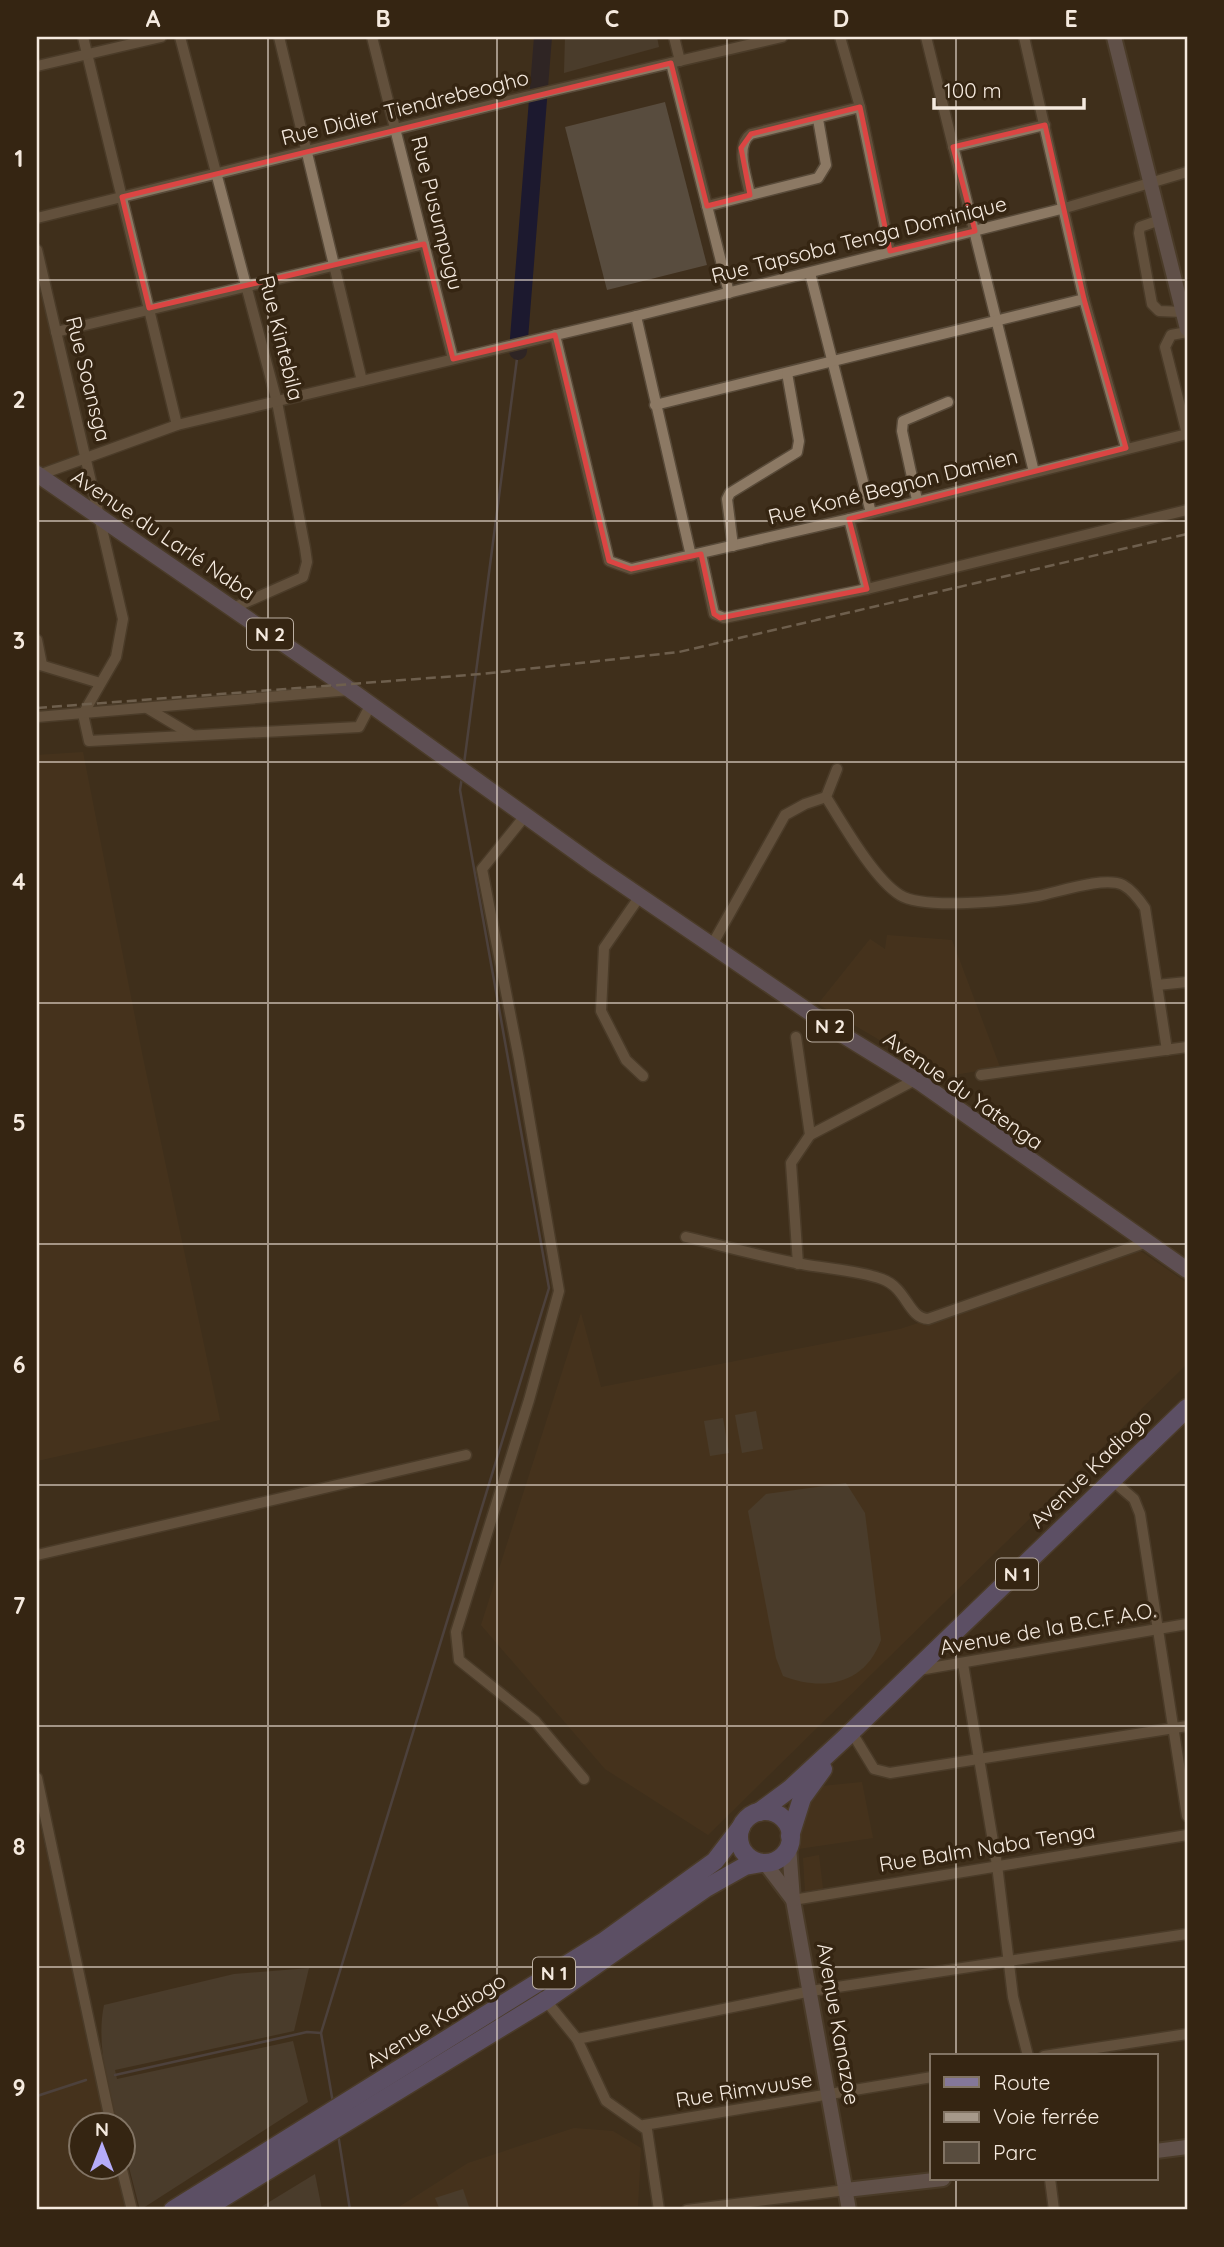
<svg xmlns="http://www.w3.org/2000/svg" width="1224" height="2247" viewBox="0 0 1224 2247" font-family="Quicksand,sans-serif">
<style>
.built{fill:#4c371e}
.green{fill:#584c3e}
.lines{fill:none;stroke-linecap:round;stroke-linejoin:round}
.stream{stroke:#5d5864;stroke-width:2.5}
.river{stroke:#1c192f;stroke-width:18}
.street-casing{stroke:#584a39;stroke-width:13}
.secondary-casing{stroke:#584a39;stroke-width:18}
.primary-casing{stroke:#584a39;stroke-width:19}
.highway-casing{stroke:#584a39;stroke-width:21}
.street{stroke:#8c7964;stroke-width:10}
.secondary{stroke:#88787f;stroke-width:14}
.primary{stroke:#847799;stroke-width:16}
.highway{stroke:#7f76bd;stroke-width:18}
.rail{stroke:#a6998a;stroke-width:2.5;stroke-dasharray:10 5;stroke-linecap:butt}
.marked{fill:none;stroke:#db4543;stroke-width:5;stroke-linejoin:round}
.grid{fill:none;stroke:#f5eadf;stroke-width:2;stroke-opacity:0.55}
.labels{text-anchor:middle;stroke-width:7;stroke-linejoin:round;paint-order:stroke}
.shield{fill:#352512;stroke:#bbafa2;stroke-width:2}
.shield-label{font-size:19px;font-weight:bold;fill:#f5eadf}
.street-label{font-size:21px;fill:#f5eadf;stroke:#352512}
.neatline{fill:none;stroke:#f5eadf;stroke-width:2.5}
.grid-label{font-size:23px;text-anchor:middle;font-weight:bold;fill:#f5eadf}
</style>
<rect width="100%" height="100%" fill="#3f2f1c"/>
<g class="built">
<polygon points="42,294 83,452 46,469 37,463 37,295"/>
<polygon points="83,752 143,1058 220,1420 37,1461 37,755"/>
<polygon points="887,935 952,940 1000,1067 943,1077 818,1004 870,939 885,949"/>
<polygon points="1139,1250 1187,1283 1187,1364 708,1835 605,1769 481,1625 581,1313 601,1387 900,1329"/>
<polygon points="862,1782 873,1838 798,1849 804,1814 822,1786"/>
<polygon points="37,1811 107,2124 80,2124 80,2166 116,2167 126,2210 37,2210"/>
<polygon points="819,1855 823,1889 805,1891 803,1858"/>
<polygon points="574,2128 613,2131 641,2148 638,2206 601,2206 601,2210 394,2210 468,2163"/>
</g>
<g class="green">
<polygon points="565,37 657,37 659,47 564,73"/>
<polygon points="665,102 707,265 607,290 565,127"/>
<polygon points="756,1411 763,1449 742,1453 735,1415"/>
<polygon points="723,1418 729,1453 710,1456 704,1421"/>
<path d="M846,1483L865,1513L881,1640C865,1684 824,1692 783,1676L776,1658L748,1511L766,1494Z"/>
<path d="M309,1968L294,2031L115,2070L117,2079L293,2041L308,2102L140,2210L123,2144L122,2124H118C108,2087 96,2044 104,2005L234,1974Z"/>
<polygon points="315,2174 322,2210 256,2210"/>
<polygon points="463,2189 470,2210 440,2210 435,2198"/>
</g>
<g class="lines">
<g class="stream">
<polyline points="464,764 518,351"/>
<polyline points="115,2075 307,2032 321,2033"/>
<polyline points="37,2096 86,2080"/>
<polyline points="333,2103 321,2033 549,1288 460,790 462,777"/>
<polyline points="338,2134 350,2210"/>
</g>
<polyline class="river" points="518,351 543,37"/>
<defs>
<g id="street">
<polyline points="83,37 177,425"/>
<polyline points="180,37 277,402 305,548 307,562 303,577 233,608"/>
<polyline points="279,37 362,381"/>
<polyline points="372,37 453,359"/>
<polyline points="674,37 680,61"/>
<polyline points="840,37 860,107 890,251"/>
<polyline points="926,37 1034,472"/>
<polyline points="1024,37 1084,299 1126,448"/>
<polyline points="671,63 729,293"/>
<polyline points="37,66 161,37"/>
<polyline points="953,147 1045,125"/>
<path d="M750,195C747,177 734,146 751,134L860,107"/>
<polyline points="707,206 818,178 826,165 818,119"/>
<polyline points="37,218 525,97 782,37"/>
<polyline points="1160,220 1140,227 1139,233 1152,304 1159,311 1183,312"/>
<polyline points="37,250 123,619 116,657 83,714 89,741 359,727 371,704"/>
<polyline points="810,273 871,513"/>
<polyline points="636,316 691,556"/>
<polyline points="56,332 424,244"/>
<polyline points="555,335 609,561 631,569 849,519 1187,434"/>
<polyline points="655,405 1084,299"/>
<polyline points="1187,434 1165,347 1171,335 1187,332"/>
<polyline points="39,475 177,425 636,316 1065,208 1187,172"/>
<polyline points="917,500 902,431 903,421 948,402"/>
<polyline points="849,519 867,589"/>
<polyline points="733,546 727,499 730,493 797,452 799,441 787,373"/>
<polyline points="701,554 714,614 724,618 867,589 1187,510"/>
<polyline points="37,640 42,665"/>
<polyline points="37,664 100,683"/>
<polyline points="147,708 192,735"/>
<polyline points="37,717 350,690"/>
<path d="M837,769L826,797C843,824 874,879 900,895C923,910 1010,901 1038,896C1059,892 1104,876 1123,885C1132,890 1139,899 1145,908L1167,1050"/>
<polyline points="525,816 482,869 519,1059 559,1291 529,1400 456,1632 459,1660 535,1721 584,1779"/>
<polyline points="640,896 604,948 601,1011 626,1060 643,1076"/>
<polyline points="712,945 785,815 805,804 826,797"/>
<polyline points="1157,985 1187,982"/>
<polyline points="796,1037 810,1135"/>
<polyline points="981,1075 1187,1047"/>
<path d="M686,1237C724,1246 763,1257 802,1264C827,1269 857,1270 882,1279C907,1288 908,1318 928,1319L1147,1242"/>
<polyline points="798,1264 791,1163 810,1135 913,1081"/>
<polyline points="1113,1481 1134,1499 1140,1514 1187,1816"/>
<polyline points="37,1555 466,1455"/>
<polyline points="963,1664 997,1865 1013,1997 1028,2056"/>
<polyline points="919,1670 1187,1624"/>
<polyline points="851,1731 874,1769 890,1773 1187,1726"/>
<polyline points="37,1778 111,2124"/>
<polyline points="793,1900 1187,1835"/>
<polyline points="543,1997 577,2039 606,2101 647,2130 659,2210"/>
<polyline points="577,2039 811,1991 1187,1934"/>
<polyline points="1044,2056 1187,2034"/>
<polyline points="644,2125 932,2077"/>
<polyline points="121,2166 132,2210"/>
<polyline points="1050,2179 1054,2210"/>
<polyline points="687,2210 846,2190"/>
</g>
<g id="secondary">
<polyline points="1114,37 1187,329"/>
<polyline points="789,1846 793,1900 849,2210"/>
<polyline points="765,1863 793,1900"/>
<polyline points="1156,2151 1187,2147"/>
<polyline points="846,2190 943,2179"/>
</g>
<polyline id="primary" points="37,474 342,684 597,867 843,1035 921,1083 1187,1270"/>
<g id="highway">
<circle cx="765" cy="1837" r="26"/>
<polyline points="759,1812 790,1789 845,1738 1187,1408"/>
<polyline points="790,1836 802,1798 823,1769"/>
<polyline points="173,2210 603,1942 715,1861 741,1827"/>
<polyline points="203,2210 546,2000 706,1888 745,1866 762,1863"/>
</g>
</defs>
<use href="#street" class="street-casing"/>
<use href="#secondary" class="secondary-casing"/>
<use href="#primary" class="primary-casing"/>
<use href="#highway" class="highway-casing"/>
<use href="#street" class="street"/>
<use href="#secondary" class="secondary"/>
<use href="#primary" class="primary"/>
<use href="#highway" class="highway"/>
<polyline class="rail" points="37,708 482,674 679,652 1187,534"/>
</g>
<path d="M0 0H1224V2247H0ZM671,63L707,206L750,195L741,148L751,134L860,107L890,251L975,231L953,147L1045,125L1084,299L1126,448L849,519L867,589L720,618L714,614L701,554L631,569L609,561L555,335L453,359L424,244L149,308L122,197Z" fill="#3f2f1c" fill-opacity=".55" fill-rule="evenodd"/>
<path class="marked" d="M671,63L707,206L750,195L741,148L751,134L860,107L890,251L975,231L953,147L1045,125L1084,299L1126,448L849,519L867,589L720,618L714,614L701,554L631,569L609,561L555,335L453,359L424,244L149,308L122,197Z"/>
<path class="grid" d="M268,37V2210M497,37V2210M727,37V2210M956,37V2056M37,280H1187M37,521H1187M37,762H1187M37,1003H1187M37,1244H1187M37,1485H1187M37,1726H1187M37,1967H1187M956,2179V2210"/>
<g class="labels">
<g class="shield">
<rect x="247" y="618.5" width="46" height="31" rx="5"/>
<rect x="807" y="1010.5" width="46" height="31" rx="5"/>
<rect x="996" y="1558.5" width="42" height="31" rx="5"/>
<rect x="533" y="1957.5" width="42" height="31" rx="5"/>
</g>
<g class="shield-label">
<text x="270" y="641">N 2</text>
<text x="830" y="1033">N 2</text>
<text x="1017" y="1581">N 1</text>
<text x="554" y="1980">N 1</text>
</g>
<g class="street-label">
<text transform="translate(405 108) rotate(-14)" y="7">Rue Didier Tiendrebeogho</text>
<text transform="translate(437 213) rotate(76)" y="7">Rue Pusumpugu</text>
<text transform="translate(859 240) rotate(-14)" y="7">Rue Tapsoba Tenga Dominique</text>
<text transform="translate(281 338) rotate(76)" y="7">Rue Kintebila</text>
<text transform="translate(88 379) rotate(76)" y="7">Rue Soansga</text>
<text transform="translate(893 487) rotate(-14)" y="7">Rue Koné Begnon Damien</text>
<text transform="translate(163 535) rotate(34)" y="7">Avenue du Larlé Naba</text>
<text transform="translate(963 1091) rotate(35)" y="7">Avenue du Yatenga</text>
<text transform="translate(1091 1469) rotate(-44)" y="7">Avenue Kadiogo</text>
<text transform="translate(1048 1629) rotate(-10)" y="7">Avenue de la B.C.F.A.O.</text>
<text transform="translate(987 1848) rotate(-9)" y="7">Rue Balm Naba Tenga</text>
<text transform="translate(436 2021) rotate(-32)" y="7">Avenue Kadiogo</text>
<text transform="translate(838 2024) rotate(80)" y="7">Avenue Kanazoe</text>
<text transform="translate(744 2090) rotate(-9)" y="7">Rue Rimvuuse</text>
</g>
</g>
<rect width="1224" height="2247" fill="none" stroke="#352512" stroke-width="77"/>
<rect x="930" y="2054" width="228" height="126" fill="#352512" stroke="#827464" stroke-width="2"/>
<rect x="944" y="2077" width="35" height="10" fill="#847799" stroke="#827464" stroke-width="2"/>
<text x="993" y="2090" font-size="21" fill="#f5eadf">Route</text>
<rect x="944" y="2112" width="35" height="10" fill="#a6998a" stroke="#827464" stroke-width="2"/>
<text x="993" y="2124" font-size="21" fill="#f5eadf">Voie ferrée</text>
<rect x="944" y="2142" width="35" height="21" fill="#584c3e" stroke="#827464" stroke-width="2"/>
<text x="993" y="2160" font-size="21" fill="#f5eadf">Parc</text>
<g transform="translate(102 2146)"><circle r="33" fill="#352512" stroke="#827464" stroke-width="2"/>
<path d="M0-5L12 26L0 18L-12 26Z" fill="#b5acf9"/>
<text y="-10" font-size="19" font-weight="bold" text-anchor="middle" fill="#f5eadf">N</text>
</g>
<path d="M934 98v10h150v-10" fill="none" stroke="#f5eadf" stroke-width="3.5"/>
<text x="944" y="98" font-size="21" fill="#f5eadf" stroke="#352512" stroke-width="5" paint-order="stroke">100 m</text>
<rect x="38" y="38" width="1148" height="2170" class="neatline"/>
<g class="grid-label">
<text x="153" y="27">A</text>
<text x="383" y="27">B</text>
<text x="612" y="27">C</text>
<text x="841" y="27">D</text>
<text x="1071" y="27">E</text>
<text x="19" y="167">1</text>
<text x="19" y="408">2</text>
<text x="19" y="649">3</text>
<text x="19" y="890">4</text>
<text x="19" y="1131">5</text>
<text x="19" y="1373">6</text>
<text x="19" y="1614">7</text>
<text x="19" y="1855">8</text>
<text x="19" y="2096">9</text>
</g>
</svg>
